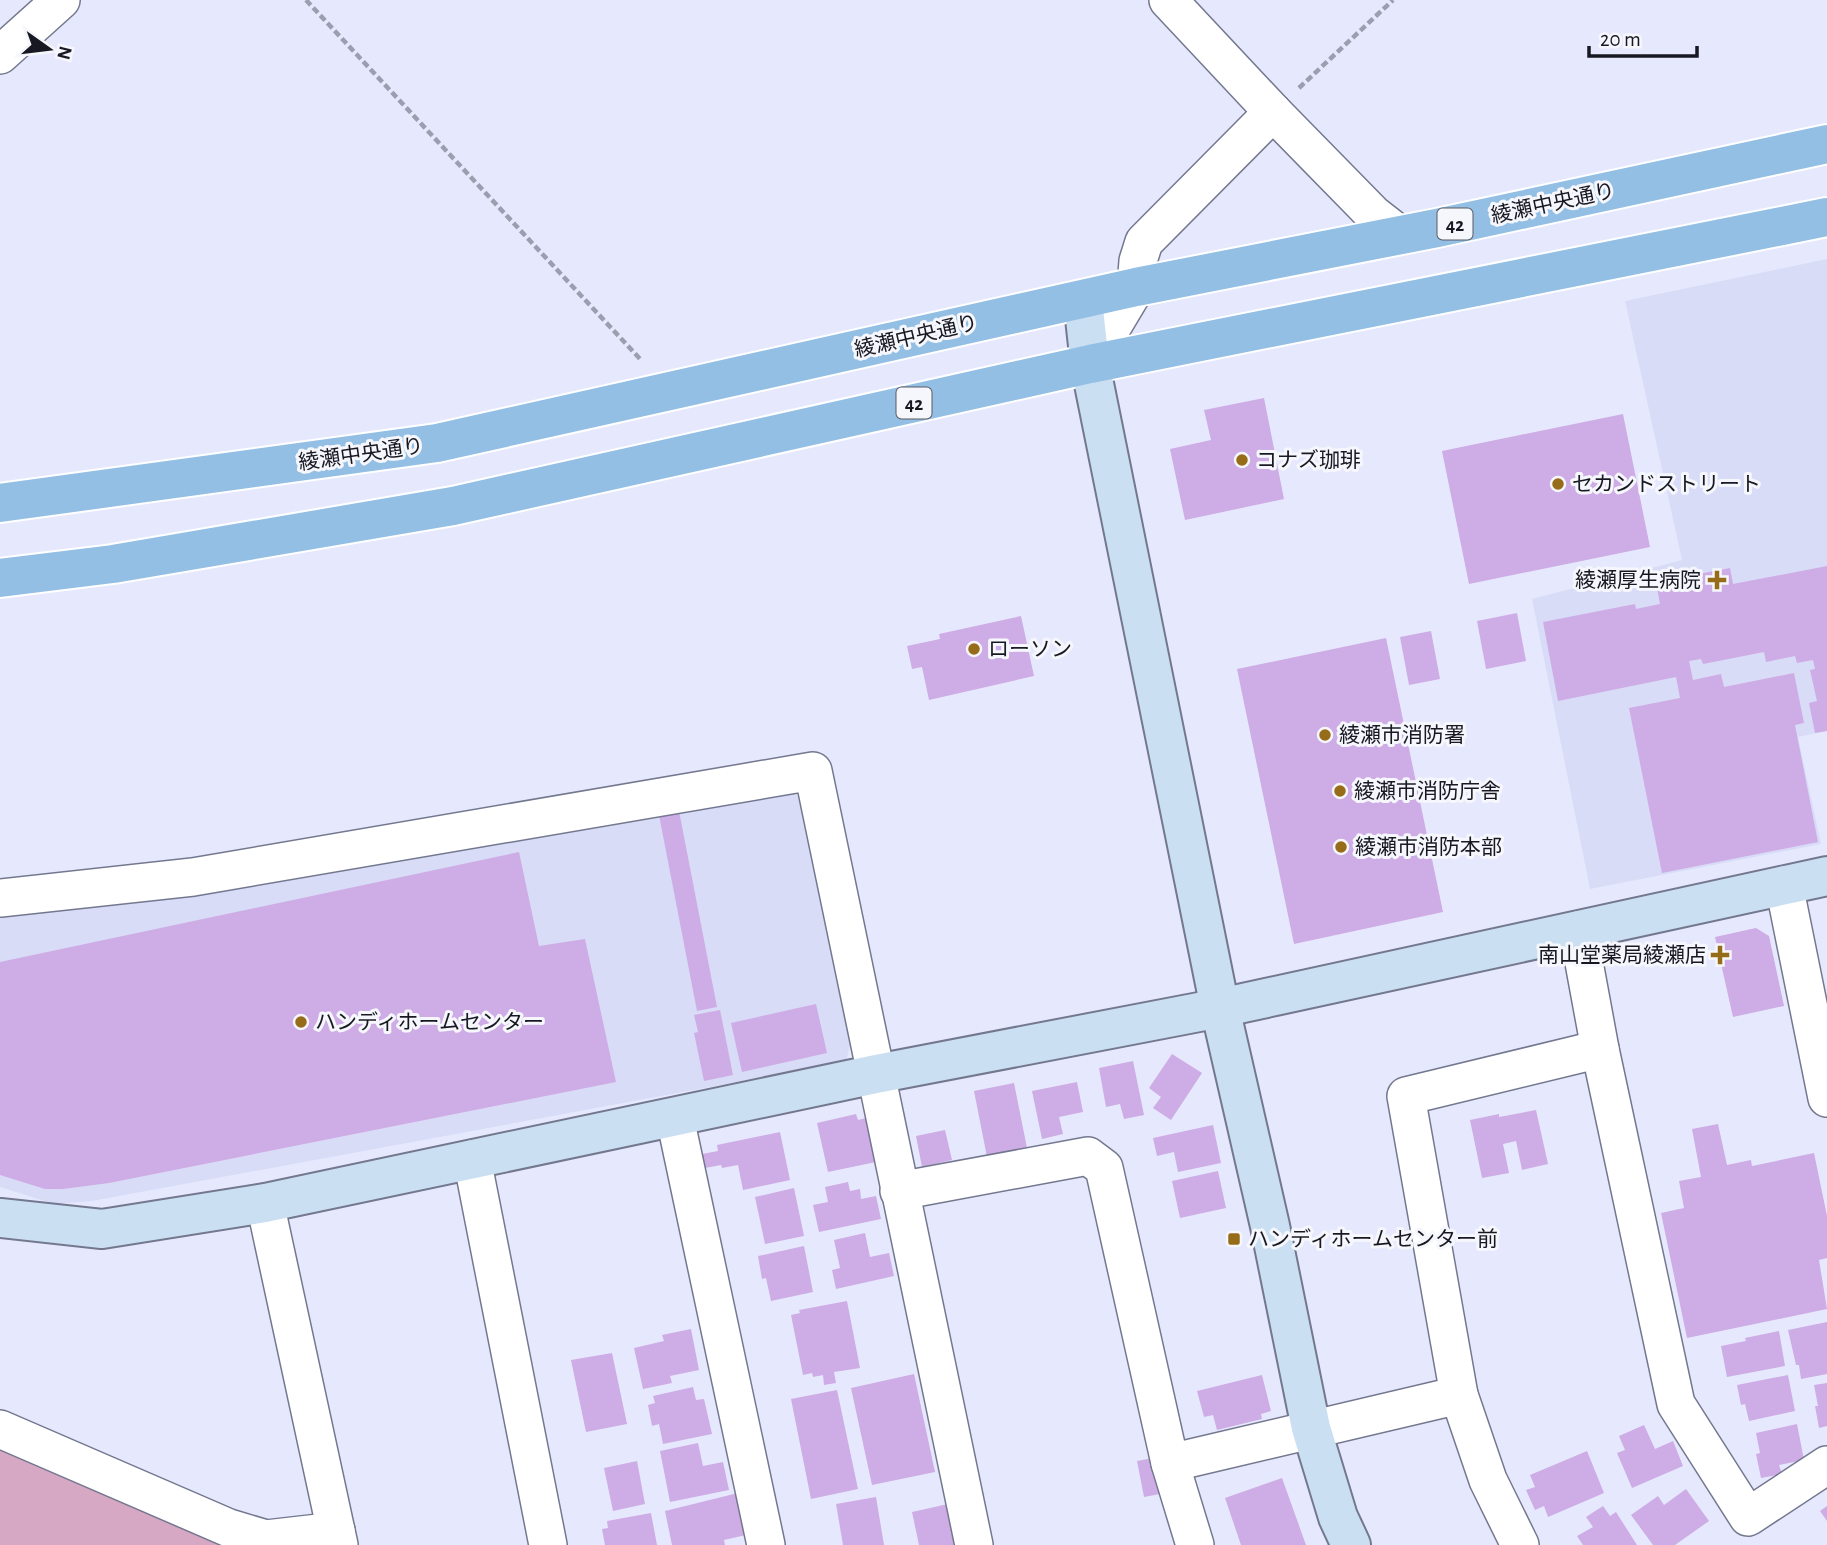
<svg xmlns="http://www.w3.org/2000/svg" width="1827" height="1545" viewBox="0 0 1827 1545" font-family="'Alegreya Sans','Noto Sans JP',sans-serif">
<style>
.built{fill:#d8dcf7}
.green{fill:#d7a8c4}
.building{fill:#ceace5}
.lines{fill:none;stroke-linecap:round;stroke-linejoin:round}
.street-casing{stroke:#74788f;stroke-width:40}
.secondary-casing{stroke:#74788f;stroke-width:42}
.primary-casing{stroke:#fff;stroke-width:42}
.path{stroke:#9b9eae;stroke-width:4.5;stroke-dasharray:7 3.5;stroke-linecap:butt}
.street{stroke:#fff;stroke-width:37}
.secondary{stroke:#cadff2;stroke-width:38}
.primary{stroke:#94bfe4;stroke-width:38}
.poi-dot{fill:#976c19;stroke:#f6f7fc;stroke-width:2.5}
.labels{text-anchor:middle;stroke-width:6;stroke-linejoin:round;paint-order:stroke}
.shield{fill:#f6f7fc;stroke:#5a5b63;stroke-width:2}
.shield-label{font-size:19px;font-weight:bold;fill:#171821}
.street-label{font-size:21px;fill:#171821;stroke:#f6f7fc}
.poi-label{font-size:21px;fill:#171821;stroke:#f6f7fc;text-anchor:start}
</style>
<rect width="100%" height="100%" fill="#e6e9fe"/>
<g class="built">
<polygon points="1827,259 1827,731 1798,737 1821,844 1590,889 1532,599 1682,560 1625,301"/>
<polygon points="787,790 801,798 851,1040 846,1062 92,1201 54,1204 0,1187 0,916 226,891"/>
</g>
<polygon class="green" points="0,1448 234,1545 0,1545"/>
<g class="building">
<polygon points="1264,398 1284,499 1185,520 1170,449 1211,440 1204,410"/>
<polygon points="1623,414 1650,547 1469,584 1442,451"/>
<polygon points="1827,566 1827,731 1815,733 1809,703 1817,701 1810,670 1815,669 1813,660 1797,663 1795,656 1766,662 1764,652 1703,664 1701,659 1689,661 1693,680 1721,674 1724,687 1794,673 1804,723 1795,725 1818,842 1662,873 1629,708 1680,698 1676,677 1558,701 1543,622 1635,604 1636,609 1660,604 1656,582 1730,568 1733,584"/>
<polygon points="1517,613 1526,661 1486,669 1477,621"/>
<polygon points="1021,616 1034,676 929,700 922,667 912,669 907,646 940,639 939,634"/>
<polygon points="1431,631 1440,679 1409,685 1400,637"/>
<polygon points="1386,638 1443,912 1294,944 1237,669"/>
<polygon points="679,811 717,1007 697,1011 659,815"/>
<polygon points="519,852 539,946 585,939 616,1082 109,1183 63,1189 45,1189 0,1175 0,962"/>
<polygon points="1756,928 1769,936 1784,1006 1733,1017 1715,937"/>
<polygon points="816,1004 827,1053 742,1072 731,1023"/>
<polygon points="720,1010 733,1075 704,1081 694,1033 698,1032 694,1015"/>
<polygon points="1172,1054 1202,1073 1171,1120 1153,1108 1161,1097 1149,1088"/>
<polygon points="1133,1061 1144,1115 1124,1119 1120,1104 1106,1107 1099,1068"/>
<polygon points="1077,1082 1083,1112 1059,1117 1063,1134 1042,1139 1032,1091"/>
<polygon points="1014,1083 1027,1148 987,1157 974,1091"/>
<polygon points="1536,1110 1548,1164 1522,1170 1516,1141 1503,1144 1509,1173 1482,1178 1470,1120 1499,1114 1499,1117"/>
<polygon points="856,1114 858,1120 866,1118 876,1162 828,1172 817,1123"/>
<polygon points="1718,1124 1727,1165 1751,1160 1752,1166 1814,1153 1827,1216 1827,1258 1819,1260 1827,1309 1687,1338 1661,1213 1684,1208 1679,1181 1701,1177 1692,1129"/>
<polygon points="1213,1125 1221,1163 1178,1172 1174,1152 1157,1156 1153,1138"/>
<polygon points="945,1130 952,1160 922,1167 916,1136"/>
<polygon points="780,1132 790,1180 743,1190 738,1165 722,1168 721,1165 705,1168 702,1154 718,1151 717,1145"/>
<polygon points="1218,1171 1226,1208 1180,1218 1172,1181"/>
<polygon points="848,1182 850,1191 860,1189 861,1199 876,1196 881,1219 819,1232 813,1205 828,1202 825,1187"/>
<polygon points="794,1188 804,1236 765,1244 755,1197"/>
<polygon points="865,1233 870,1257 889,1253 894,1276 836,1289 832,1270 840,1268 834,1240"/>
<polygon points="804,1246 813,1292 771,1301 766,1278 762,1279 758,1256"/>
<polygon points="847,1301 860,1368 834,1372 836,1383 824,1385 823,1375 813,1377 812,1373 803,1375 791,1315 800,1313 799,1310"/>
<polygon points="1827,1322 1827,1374 1801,1379 1799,1365 1796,1365 1788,1330"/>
<polygon points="691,1329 699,1370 670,1376 672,1383 643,1389 634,1348 664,1341 662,1335"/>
<polygon points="1779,1331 1785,1366 1727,1377 1721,1346 1746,1341 1745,1338"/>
<polygon points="612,1353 627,1424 586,1432 571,1360"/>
<polygon points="914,1374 935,1472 872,1485 851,1388"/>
<polygon points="1262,1375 1271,1411 1261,1414 1262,1419 1217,1430 1213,1415 1204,1417 1197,1391"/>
<polygon points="1788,1375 1795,1411 1749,1421 1745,1404 1741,1405 1737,1385"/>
<polygon points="1827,1383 1827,1426 1819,1428 1815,1406 1818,1406 1814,1385"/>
<polygon points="693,1387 696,1400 704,1399 712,1434 663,1444 659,1424 652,1426 648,1405 655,1403 653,1396"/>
<polygon points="837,1390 858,1489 811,1499 791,1399"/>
<polygon points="1797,1424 1804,1460 1779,1465 1782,1474 1761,1478 1756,1454 1760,1453 1756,1433"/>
<polygon points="1644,1425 1655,1449 1673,1441 1683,1466 1632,1488 1617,1453 1625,1450 1619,1436"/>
<polygon points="698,1443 703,1466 723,1462 729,1490 670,1502 660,1451"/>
<polygon points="1587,1451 1604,1493 1548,1517 1544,1506 1535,1510 1526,1490 1535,1487 1530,1475"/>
<polygon points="1153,1458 1160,1494 1144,1497 1137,1461"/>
<polygon points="637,1461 645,1504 613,1511 604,1468"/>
<polygon points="1282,1478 1306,1545 1241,1545 1225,1498"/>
<polygon points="1686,1489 1709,1521 1675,1545 1653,1545 1631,1515 1658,1496 1664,1505"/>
<polygon points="738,1493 746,1535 724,1540 725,1545 672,1545 665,1511"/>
<polygon points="876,1497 884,1545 843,1545 836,1504"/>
<polygon points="948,1504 957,1545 919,1545 912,1512"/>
<polygon points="1603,1506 1610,1516 1616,1512 1637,1545 1583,1545 1577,1536 1593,1527 1586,1517"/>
<polygon points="1827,1506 1827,1521 1820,1511"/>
<polygon points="651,1513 657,1545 605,1545 602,1529 608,1528 607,1521"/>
</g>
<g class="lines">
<defs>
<g id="street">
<polyline points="0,55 61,0"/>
<polyline points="1273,112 1373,214 1400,235"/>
<polyline points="1090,364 1136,287 1138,261 1144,242 1273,112 1168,0"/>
<polyline points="1784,885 1827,1098"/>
<polyline points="0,898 193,877 813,771 974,1545"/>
<polyline points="1578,930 1600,1049 1676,1404 1748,1517 1827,1465"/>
<polyline points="675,1118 766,1545"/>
<polyline points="472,1159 548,1545"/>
<polyline points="899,1191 1088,1156 1104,1168 1170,1463 1195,1545"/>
<polyline points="265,1203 339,1545"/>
<polyline points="0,1429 229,1528 266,1539 336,1531"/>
<polyline points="1170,1463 1459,1395"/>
<polyline points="1520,1545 1488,1480 1459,1395 1406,1096 1600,1049"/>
</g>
<g id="secondary">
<polyline points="1083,300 1090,364 1220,1008 1270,1226 1311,1428 1338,1517 1351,1545"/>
<polyline points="0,1218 102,1229 265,1203 876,1074 1220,1008 1827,876"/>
</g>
<g id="primary">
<polyline points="0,503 437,443 1136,287 1437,228 1827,144"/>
<polyline points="0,578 113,564 453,506 1090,364 1827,217"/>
</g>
</defs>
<use href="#street" class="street-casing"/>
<use href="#secondary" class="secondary-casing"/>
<use href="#primary" class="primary-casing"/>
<g class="path">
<polyline points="306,0 641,360"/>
<polyline points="1299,88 1393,0"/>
</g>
<use href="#street" class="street"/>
<use href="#secondary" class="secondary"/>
<use href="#primary" class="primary"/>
</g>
<g class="poi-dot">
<circle cx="1242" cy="460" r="7"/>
<circle cx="1558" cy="484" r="7"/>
<path d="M1713.5 569.5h7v7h7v7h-7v7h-7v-7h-7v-7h7z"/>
<circle cx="974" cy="649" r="7"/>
<circle cx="1325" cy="735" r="7"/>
<circle cx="1340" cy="791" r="7"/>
<circle cx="1341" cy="847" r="7"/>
<path d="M1716.5 944.5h7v7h7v7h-7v7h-7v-7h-7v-7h7z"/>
<circle cx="301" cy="1022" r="7"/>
<rect x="1227" y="1232" width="14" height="14" rx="3.5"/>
</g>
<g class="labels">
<g class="shield">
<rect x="1437.5" y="208.5" width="35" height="31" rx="5"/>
<rect x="896.5" y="387.5" width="35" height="31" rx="5"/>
</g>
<g class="shield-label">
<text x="1455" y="231">42</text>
<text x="914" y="410">42</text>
</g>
<g class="street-label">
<text transform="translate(1553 203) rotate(-12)" y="7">綾瀬中央通り</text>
<text transform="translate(916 336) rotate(-13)" y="7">綾瀬中央通り</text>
<text transform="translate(361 454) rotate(-8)" y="7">綾瀬中央通り</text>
</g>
<g class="poi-label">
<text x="1256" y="467">コナズ珈琲</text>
<text x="1572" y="491">セカンドストリート</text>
<text x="1701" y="587" text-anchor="end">綾瀬厚生病院</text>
<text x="988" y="656">ローソン</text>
<text x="1339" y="742">綾瀬市消防署</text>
<text x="1354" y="798">綾瀬市消防庁舎</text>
<text x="1355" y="854">綾瀬市消防本部</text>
<text x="1706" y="962" text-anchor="end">南山堂薬局綾瀬店</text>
<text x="315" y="1029">ハンディホームセンター</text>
<text x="1248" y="1246">ハンディホームセンター前</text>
</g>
</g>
<g transform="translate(49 49) rotate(104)" stroke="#f6f7fc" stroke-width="5" paint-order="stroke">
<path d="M0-5L12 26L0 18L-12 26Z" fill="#171821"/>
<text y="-10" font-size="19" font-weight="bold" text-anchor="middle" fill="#171821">N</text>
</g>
<path d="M1589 46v10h108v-10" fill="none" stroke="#171821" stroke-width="3.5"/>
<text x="1600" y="46" font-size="21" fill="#171821" stroke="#f6f7fc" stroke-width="5" paint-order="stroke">20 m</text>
</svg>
